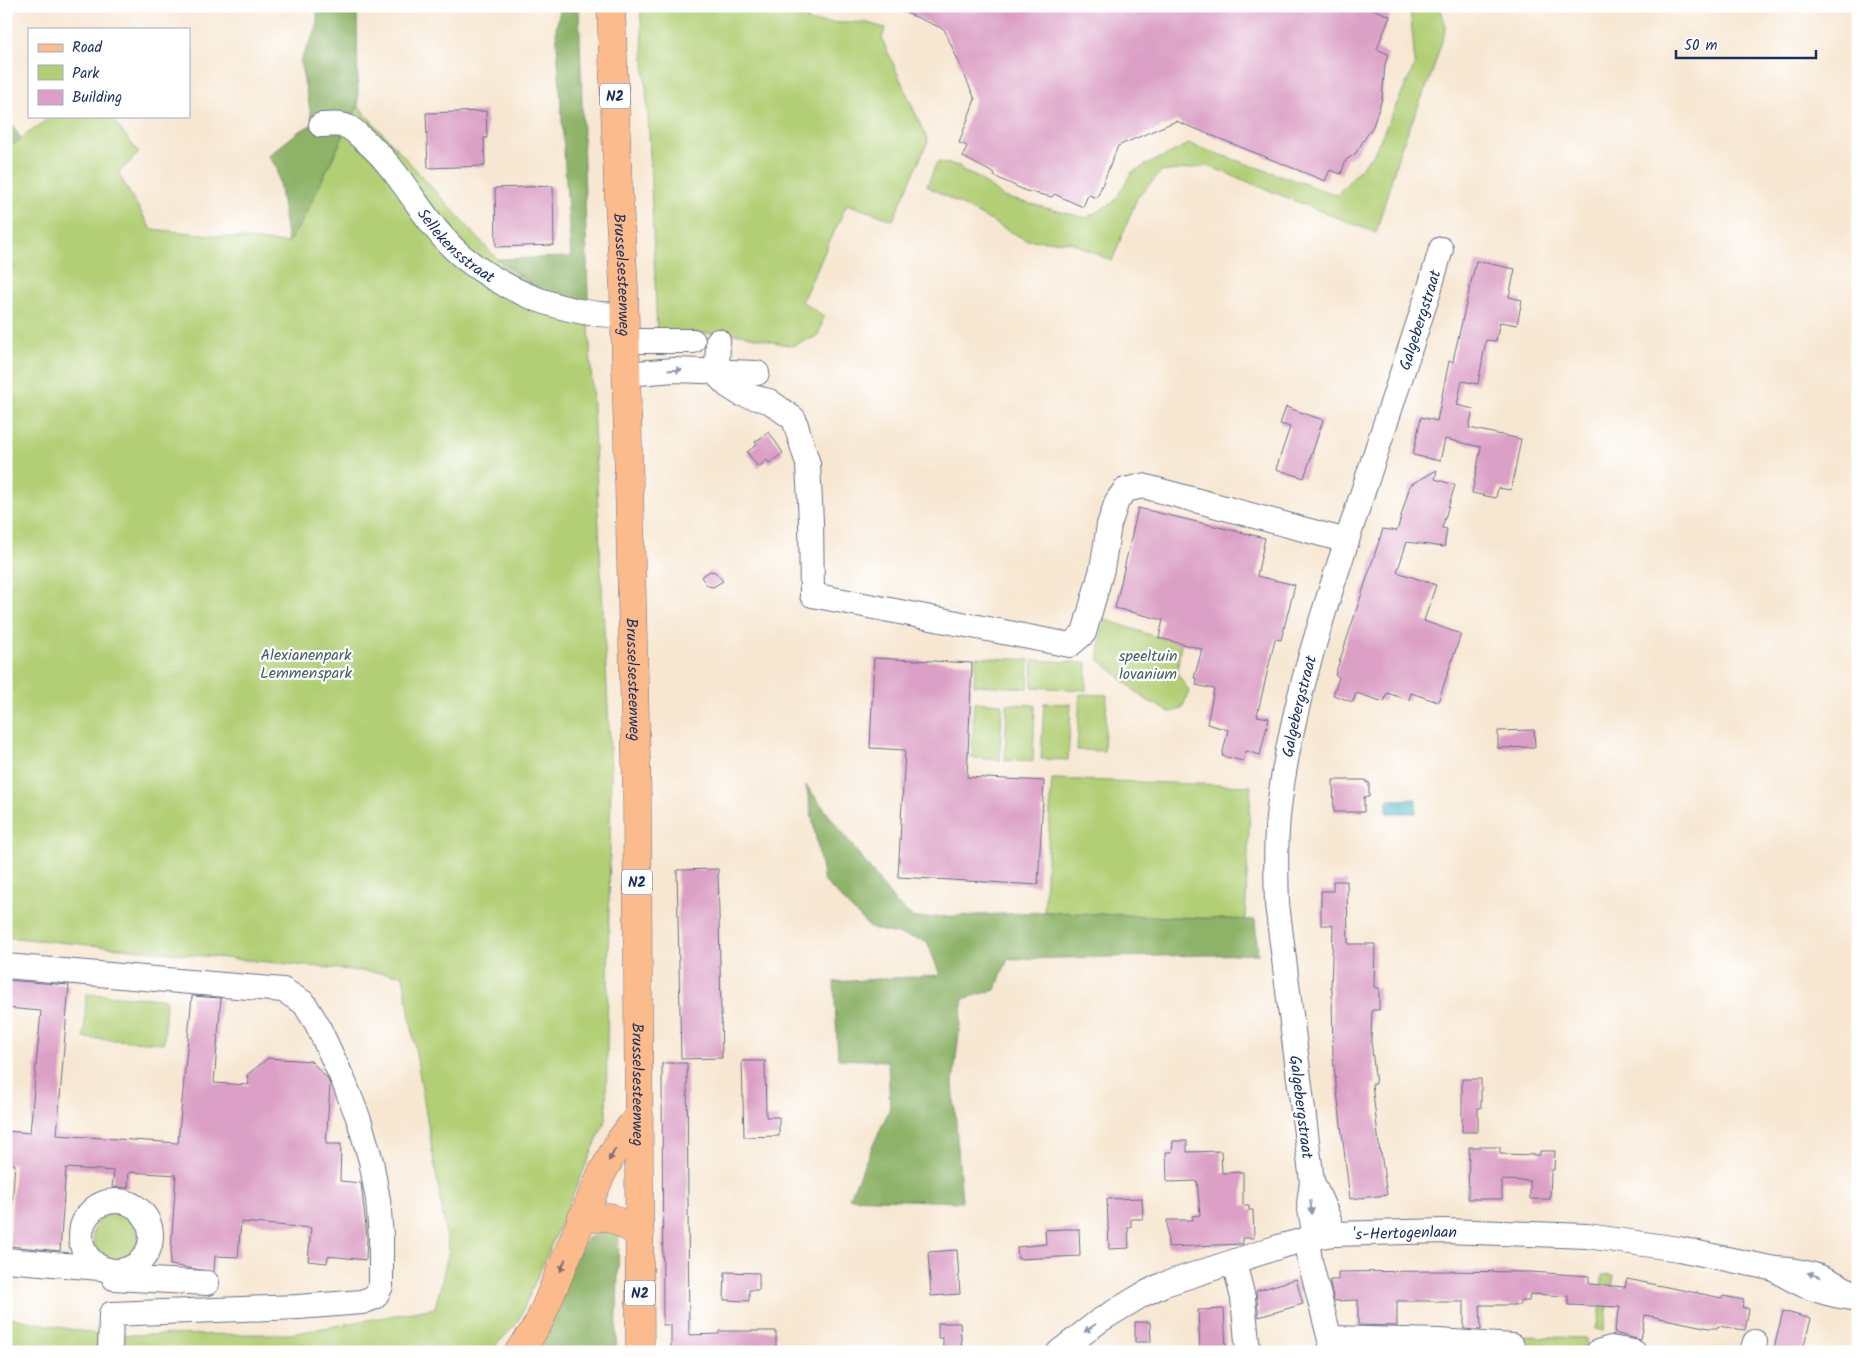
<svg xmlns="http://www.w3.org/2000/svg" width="1864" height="1358" viewBox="0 0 1864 1358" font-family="Kalam,sans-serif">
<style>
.green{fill:#b2cf76;stroke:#667f6a}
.forest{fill:#8db267;stroke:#547062}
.water{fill:#42b1be;stroke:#2e708e}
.building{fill:#dca0c6}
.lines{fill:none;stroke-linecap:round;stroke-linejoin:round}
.minor-casing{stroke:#686f87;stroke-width:26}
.major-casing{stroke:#686f87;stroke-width:29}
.minor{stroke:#fff;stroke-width:24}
.major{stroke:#fbbb8d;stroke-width:28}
.oneway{fill:#8d97ae}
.oneway2{fill:#806e73}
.labels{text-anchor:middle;stroke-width:4.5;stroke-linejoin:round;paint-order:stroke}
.shield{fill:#fff;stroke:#5f6d8e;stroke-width:1}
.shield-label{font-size:15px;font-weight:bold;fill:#1b2f5e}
.street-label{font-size:16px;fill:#1b2f5e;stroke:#fff}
.park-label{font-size:16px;fill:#485f65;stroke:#fff}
</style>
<rect width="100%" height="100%" fill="#fff"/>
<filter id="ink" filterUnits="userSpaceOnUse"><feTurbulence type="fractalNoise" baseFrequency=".02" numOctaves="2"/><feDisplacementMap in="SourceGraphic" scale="10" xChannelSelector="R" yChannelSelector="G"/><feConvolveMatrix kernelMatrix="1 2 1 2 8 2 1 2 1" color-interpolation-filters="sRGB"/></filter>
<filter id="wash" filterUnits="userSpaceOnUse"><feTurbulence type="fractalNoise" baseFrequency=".0096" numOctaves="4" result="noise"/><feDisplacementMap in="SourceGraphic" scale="20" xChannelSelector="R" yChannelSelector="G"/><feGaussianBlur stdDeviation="1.12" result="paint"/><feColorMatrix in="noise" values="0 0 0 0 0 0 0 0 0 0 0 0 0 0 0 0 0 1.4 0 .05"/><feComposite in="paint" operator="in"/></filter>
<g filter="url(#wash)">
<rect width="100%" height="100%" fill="#f7e7d2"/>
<g class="green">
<polygon points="640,6 785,6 805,13 809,22 845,23 864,22 885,28 882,39 928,141 893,220 847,204 802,301 824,317 818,336 791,346 741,334 657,332 649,130"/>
<polygon points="1410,6 1440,6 1446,27 1432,73 1400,150 1376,233 1208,166 1161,172 1137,198 1112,261 1071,242 1026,240 927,186 937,162 960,166 962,171 977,177 1003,197 1086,218 1114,202 1132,172 1189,144 1337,195 1374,153 1415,65"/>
<polygon points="358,106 497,259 589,326 611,770 606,1119 517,1324 489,1352 6,1352 6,1317 101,1335 290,1334 435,1308 449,1251 403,975 6,937 6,149 52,116 110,116 139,153 118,173 151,229 287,243 301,223"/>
<polygon points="1104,619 1159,638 1181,643 1177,673 1189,691 1182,709 1170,712 1145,699 1098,659"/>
<polygon points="976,657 1029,660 1028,688 974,685"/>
<polygon points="1033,660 1087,663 1086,690 1032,687"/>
<polygon points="1080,694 1107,695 1104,751 1077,750"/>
<polygon points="974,702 1002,704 1000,760 972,758"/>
<polygon points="1044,703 1071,704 1068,760 1041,759"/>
<polygon points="1007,704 1035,705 1033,761 1005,760"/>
<polygon points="1052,779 1251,786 1245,920 1044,912"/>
<polygon points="86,994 166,999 164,1043 84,1038"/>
<circle cx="116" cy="1236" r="23"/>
<polygon points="1602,1275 1614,1276 1603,1331 1596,1329 1601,1306"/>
<polygon points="1519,1336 1586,1338 1586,1352 1515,1352"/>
</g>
<g class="forest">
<polygon points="317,6 357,6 358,106 301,223 288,243 277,168 268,156 298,132 313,124 300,61 317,28"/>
<polygon points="561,6 579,6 589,326 497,259 571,257 556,29"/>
<polygon points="6,115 21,139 6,149"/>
<polygon points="806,785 896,903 914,918 1044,912 1255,920 1258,954 1008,959 995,990 963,999 953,1084 962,1202 849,1198 890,1108 888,1061 838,1059 834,982 940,975 927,941 870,928 824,881"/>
<polygon points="605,1231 619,1232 616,1352 526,1352 587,1238"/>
</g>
<polygon class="water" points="1416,799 1416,813 1387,813 1387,800"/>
<g id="blocks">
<g class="building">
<polygon points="890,6 1365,6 1390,16 1377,49 1388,54 1385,65 1382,99 1373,126 1355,154 1346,160 1341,174 1330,170 1325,181 1176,121 1118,146 1097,198 1088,195 1083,207 1054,194 1052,197 1026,191 994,176 995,174 963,157 967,146 959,143 975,99 944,29"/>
<polygon points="486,111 487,138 484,138 485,166 428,168 426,113"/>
<polygon points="553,186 554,245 496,247 495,188"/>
<polygon points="1476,261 1515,269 1509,297 1522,300 1517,325 1500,322 1496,341 1486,340 1478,384 1462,381 1457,405 1473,409 1469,428 1521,439 1511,490 1498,488 1496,498 1472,493 1481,447 1445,439 1440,461 1413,455 1421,417 1437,421 1449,361 1453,362 1454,356"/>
<polygon points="1286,407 1323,420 1304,478 1276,469 1290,427 1280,424"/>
<polygon points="769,432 783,453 769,463 767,460 758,467 747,452 757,445 755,442"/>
<polygon points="1437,470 1435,479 1455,485 1442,528 1447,529 1444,547 1407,542 1397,572 1436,585 1424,621 1461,634 1438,702 1411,693 1409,700 1387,693 1384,702 1356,693 1353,702 1333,695 1339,677 1335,675 1383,529 1397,531 1410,485"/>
<polygon points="1138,508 1265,538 1257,576 1295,585 1281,640 1275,639 1257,716 1269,718 1260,755 1246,751 1243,761 1222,756 1228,730 1207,724 1214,689 1196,685 1197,679 1194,678 1202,649 1159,638 1163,620 1115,608"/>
<polygon points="710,571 715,572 723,581 713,587 708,586 701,577"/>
<polygon points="874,658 972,663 967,777 1044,781 1038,885 898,877 905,750 870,748"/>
<polygon points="1534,730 1535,747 1498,748 1498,731"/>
<polygon points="1333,780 1366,780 1366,783 1369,782 1369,797 1364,797 1364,812 1334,812"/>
<polygon points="718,869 722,1058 681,1059 677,870"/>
<polygon points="1333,881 1347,881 1348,944 1375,944 1374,987 1379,988 1379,1010 1372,1010 1371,1041 1376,1084 1372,1084 1380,1153 1381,1153 1387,1195 1350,1199 1333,1059 1332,989 1331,989 1333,925 1321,925 1321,891 1333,891"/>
<polygon points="6,980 69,985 57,1135 178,1143 192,996 221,998 214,1083 249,1085 247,1075 268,1058 311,1061 328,1079 330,1085 326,1144 341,1144 340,1181 361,1183 367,1237 366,1260 328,1256 327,1263 308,1261 311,1228 241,1222 238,1257 215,1256 214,1272 170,1265 176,1175 129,1172 128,1188 112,1187 114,1171 66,1168 60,1251 9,1246 15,1164 6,1164 6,1131 30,1133 41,1011 6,1008"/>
<polygon points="742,1061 765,1061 766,1117 779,1117 779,1136 744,1137"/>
<polygon points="662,1063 687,1063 689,1335 719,1334 719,1331 776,1331 776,1352 671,1352 671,1325 663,1325"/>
<polygon points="1462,1079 1481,1079 1481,1108 1478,1108 1478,1132 1462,1132"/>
<polygon points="1173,1141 1187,1141 1187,1152 1221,1151 1222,1173 1243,1172 1243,1205 1249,1205 1249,1210 1253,1210 1254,1238 1242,1238 1243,1244 1168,1247 1167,1220 1193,1220 1192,1216 1200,1215 1197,1181 1167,1182 1166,1152 1172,1152"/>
<polygon points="1469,1147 1500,1147 1500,1154 1540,1155 1540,1151 1555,1151 1554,1170 1551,1170 1550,1199 1530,1199 1530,1181 1502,1180 1502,1199 1468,1199"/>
<polygon points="1142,1198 1143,1219 1131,1219 1131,1227 1128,1227 1129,1248 1109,1249 1107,1199"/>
<polygon points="1064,1229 1079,1229 1080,1256 1018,1259 1017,1247 1046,1244 1045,1230"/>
<polygon points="957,1250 960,1294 931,1296 928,1252"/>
<polygon points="1433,1271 1531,1272 1589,1276 1589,1284 1625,1287 1627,1279 1722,1298 1723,1296 1744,1300 1742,1307 1749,1309 1745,1330 1718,1326 1717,1328 1709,1328 1645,1315 1641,1340 1614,1333 1620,1307 1568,1305 1568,1296 1530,1294 1529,1301 1520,1301 1520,1305 1480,1305 1481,1330 1464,1329 1464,1302 1435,1302 1435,1301 1397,1301 1397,1326 1358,1325 1358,1300 1334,1301 1330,1284 1330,1280 1338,1280 1338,1272"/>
<polygon points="725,1272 759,1273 759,1290 749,1290 749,1301 724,1300"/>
<polygon points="1296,1279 1303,1304 1259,1317 1256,1291"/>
<polygon points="1224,1309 1226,1352 1200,1352 1198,1310"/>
<polygon points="1783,1311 1811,1319 1802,1352 1773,1352"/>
<polygon points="1135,1322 1150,1322 1151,1342 1135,1342"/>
<polygon points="938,1323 960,1323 962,1352 943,1352 943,1338 938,1338"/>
</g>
</g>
</g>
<g filter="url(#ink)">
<use href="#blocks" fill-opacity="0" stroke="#686f87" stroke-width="1"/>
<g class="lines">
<defs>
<g id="minor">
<path id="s1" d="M321,125C330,125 340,123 348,127C353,129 358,135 363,139C403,171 423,224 463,257C508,293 567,316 624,315"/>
<polyline points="626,341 693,341"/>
<polyline points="718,341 717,372 719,377 728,386 741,394 769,401 794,419 808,464 811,522 812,595 1070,645 1084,633 1102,569 1109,525 1117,501 1125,490 1143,486 1347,541"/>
<polyline points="626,374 674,370 757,373"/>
<polyline points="6,966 283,990 304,1003 317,1024 344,1082 359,1120 371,1161 378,1200 381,1236 381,1286 375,1297 362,1302 298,1307 111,1314 110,1352"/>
<path id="s2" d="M1312,1181L1277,904C1276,875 1275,846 1278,817C1288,718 1319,625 1350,531C1376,452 1402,373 1428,294L1441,249"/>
<circle cx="116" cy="1236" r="35"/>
<polyline points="1315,1237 1309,1204 1312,1181 1328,1217 1334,1234"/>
<polyline points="1307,1239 1310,1261 1333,1352"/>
<polyline points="6,1260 100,1268"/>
<polyline points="1234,1262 1243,1298 1248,1352"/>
<polyline points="114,1278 207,1283"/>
<path d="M1858,1297C1831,1279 1808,1270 1775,1269C1801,1287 1827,1295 1858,1299"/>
<polyline points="1331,1338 1439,1341 1512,1346"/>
<path id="s3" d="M1059,1352L1099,1321L1142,1295L1162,1285L1278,1247L1315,1237L1334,1234L1444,1231L1587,1236L1679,1249L1775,1269"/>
<polyline points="1598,1352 1611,1348 1634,1352"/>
<polyline points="1752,1352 1755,1342"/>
</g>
<g id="major">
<path id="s4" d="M611,6L618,185L624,287L637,798L640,1352"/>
<polyline points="581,1219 610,1217 640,1234"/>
<polyline points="518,1352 531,1335 539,1322 600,1177 619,1142 639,1115"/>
</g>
</defs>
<use href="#minor" class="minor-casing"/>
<use href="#major" class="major-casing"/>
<use href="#minor" class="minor"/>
<use href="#major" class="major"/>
</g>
<defs><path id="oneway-solid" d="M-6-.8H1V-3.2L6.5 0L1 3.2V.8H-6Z" transform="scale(1.25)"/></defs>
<g class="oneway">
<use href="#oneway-solid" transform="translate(675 370) rotate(-1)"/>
<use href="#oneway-solid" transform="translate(1311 1207) rotate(85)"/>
<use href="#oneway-solid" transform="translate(1814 1275) rotate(-160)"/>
<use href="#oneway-solid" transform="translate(1090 1328) rotate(145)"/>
</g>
<g class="oneway2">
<use href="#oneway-solid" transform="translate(612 1155) rotate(119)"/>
<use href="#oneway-solid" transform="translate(563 1265) rotate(112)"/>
</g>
</g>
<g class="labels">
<g class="shield">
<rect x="600" y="83.5" width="30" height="25" rx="4"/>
<rect x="622" y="869.5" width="30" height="25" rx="4"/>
<rect x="625" y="1280.5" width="30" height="25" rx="4"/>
</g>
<g class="shield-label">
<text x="615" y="101">N2</text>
<text x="637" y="887">N2</text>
<text x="640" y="1298">N2</text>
</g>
<g class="street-label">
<text dy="6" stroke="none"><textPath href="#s1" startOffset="189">Sellekensstraat</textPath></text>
<text dy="6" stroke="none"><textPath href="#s4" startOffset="269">Brusselsesteenweg</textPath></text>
<text dy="6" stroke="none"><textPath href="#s2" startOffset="884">Galgebergstraat</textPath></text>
<text dy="6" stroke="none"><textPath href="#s4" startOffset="674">Brusselsesteenweg</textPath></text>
<text dy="6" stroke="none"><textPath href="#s2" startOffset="479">Galgebergstraat</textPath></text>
<text dy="6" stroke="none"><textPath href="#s4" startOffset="1079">Brusselsesteenweg</textPath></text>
<text transform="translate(1302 1107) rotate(83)" y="6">Galgebergstraat</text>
<text dy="6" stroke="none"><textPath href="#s3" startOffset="374">'s-Hertogenlaan</textPath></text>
</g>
<g class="park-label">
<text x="306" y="660">Alexianenpark<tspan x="306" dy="18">Lemmenspark</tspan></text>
<text x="1148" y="661">speeltuin<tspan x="1148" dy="18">lovanium</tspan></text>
</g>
</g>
<rect width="1864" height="1358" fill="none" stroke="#fff" stroke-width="25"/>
<rect x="28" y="28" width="162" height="90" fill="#ffffff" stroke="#a4acbf"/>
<rect x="38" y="44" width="25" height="8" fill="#fbbb8d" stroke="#a4acbf"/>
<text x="72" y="52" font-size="15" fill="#1b2f5e">Road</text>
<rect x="38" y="65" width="25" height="15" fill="#b2cf76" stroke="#a4acbf"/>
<text x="72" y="78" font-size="15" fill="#1b2f5e">Park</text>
<rect x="38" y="90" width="25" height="15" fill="#dca0c6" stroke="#a4acbf"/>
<text x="72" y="102" font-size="15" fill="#1b2f5e">Building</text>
<path d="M1676 50v8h140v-8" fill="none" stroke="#1b2f5e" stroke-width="2.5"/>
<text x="1684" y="50" font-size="15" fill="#1b2f5e" stroke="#ffffff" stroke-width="4" paint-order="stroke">50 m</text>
</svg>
